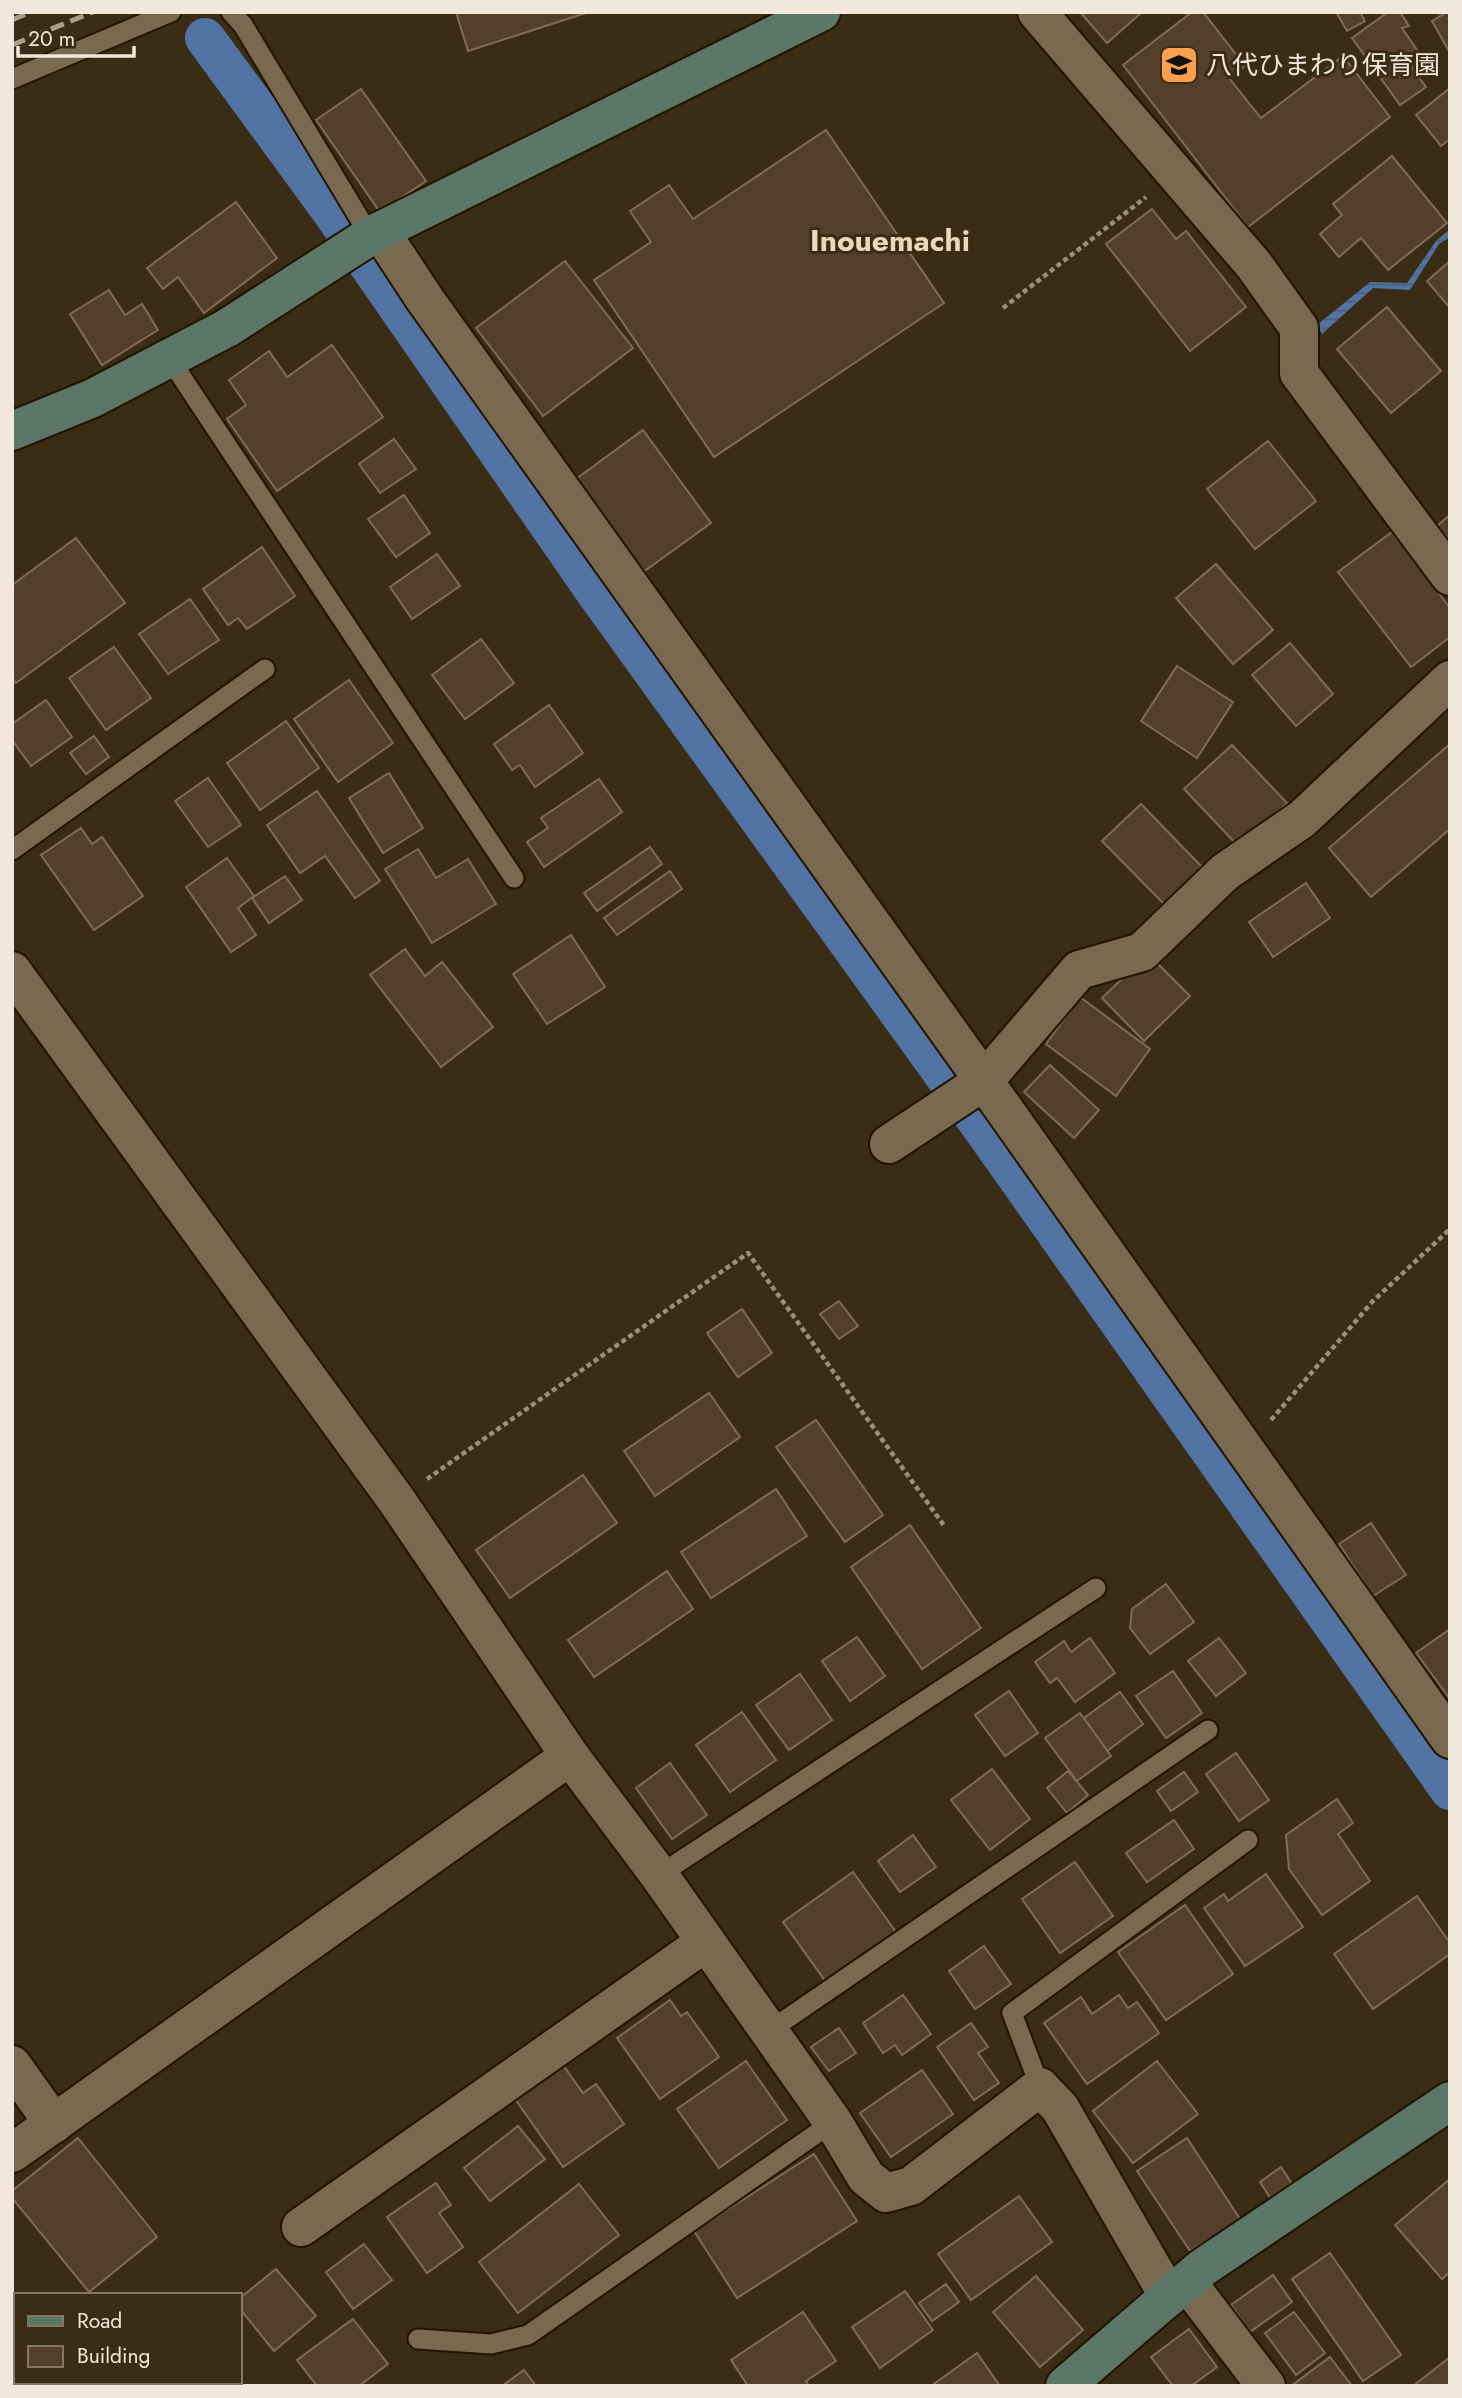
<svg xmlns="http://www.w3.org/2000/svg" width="1462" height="2398" viewBox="0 0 1462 2398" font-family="Jost,'Noto Sans JP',sans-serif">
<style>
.water{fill:url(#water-rules)}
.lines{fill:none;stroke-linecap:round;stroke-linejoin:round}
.canal{stroke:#5274a4;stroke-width:40}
.building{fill:#543f2d;stroke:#816b57;stroke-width:2}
.lane-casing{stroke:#221401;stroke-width:23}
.street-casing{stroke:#221401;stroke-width:42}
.secondary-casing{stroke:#221401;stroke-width:42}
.path{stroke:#9b8e7d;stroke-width:4.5;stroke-dasharray:5 3.5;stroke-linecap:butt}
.lane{stroke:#7a6951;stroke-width:19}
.street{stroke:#7a6951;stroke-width:38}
.secondary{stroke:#5c7767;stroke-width:38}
.rail{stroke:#a99d8c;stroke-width:5;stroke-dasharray:14 7;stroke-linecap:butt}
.labels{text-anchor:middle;stroke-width:6;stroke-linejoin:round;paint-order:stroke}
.poi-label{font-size:26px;fill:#f1e7da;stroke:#3b2c16;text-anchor:start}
.quarter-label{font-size:30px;font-weight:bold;fill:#ebd7bd;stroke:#3b2c16}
</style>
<defs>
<pattern id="water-rules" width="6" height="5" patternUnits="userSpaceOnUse" patternTransform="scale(1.75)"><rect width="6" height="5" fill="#5274a4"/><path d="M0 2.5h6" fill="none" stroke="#4e5f77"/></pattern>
</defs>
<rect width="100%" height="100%" fill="#3b2c16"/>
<polygon class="water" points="1450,229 1450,237 1439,244 1410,290 1373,288 1322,334 1317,325 1370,282 1407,283 1436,241"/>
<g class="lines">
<polyline class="canal" points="205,38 333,213 595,591 984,1130 1450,1790"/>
</g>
<g class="building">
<polygon points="456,12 589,12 468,51"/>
<polygon points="1080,12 1138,12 1140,14 1107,43"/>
<polygon points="1192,12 1203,12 1245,66 1229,78 1261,118 1343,56 1390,117 1248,227 1123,65"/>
<polygon points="1336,12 1360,12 1365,21 1347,31"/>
<polygon points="1388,12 1400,12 1409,26 1402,28 1424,60 1412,68 1426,87 1400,105 1352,38"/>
<polygon points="1447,12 1450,12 1450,53 1432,21"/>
<polygon points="1450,88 1450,139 1441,146 1416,115"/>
<polygon points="361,89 426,181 380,212 316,120"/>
<polygon points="826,130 944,303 714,457 594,280 651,242 630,211 669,185 693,219"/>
<polygon points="1392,156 1447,223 1388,270 1361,238 1339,257 1320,234 1342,215 1333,204"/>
<polygon points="236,202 277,258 204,313 178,277 163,289 147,268"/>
<polygon points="1152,209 1176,239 1186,231 1246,307 1190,351 1106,244"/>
<polygon points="565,261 633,348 543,416 476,328"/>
<polygon points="1450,261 1450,308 1427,281"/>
<polygon points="109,290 125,315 142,304 158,330 102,365 70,314"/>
<polygon points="1387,307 1441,371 1391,413 1337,349"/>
<polygon points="332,345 383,417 277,491 227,419 246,405 229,380 269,351 287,377"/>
<polygon points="643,430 711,523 639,575 572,482"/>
<polygon points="394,439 416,469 380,493 359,464"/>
<polygon points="1268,441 1316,501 1255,549 1207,489"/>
<polygon points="404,495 430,533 396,557 368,519"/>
<polygon points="1450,515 1450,542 1437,526"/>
<polygon points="1392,532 1450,608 1450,637 1411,667 1338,572"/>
<polygon points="76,538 125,603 16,683 12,678 12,585"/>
<polygon points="262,547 295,596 247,629 238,618 228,625 203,589"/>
<polygon points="437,554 460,586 412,619 390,587"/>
<polygon points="1216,564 1273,630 1233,664 1176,598"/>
<polygon points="190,599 219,640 168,674 139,634"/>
<polygon points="481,639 514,683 465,719 432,675"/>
<polygon points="1290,643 1333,694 1296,726 1252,675"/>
<polygon points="114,647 151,698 106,730 69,678"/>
<polygon points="1177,666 1233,702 1197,758 1141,721"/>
<polygon points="349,680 393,743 338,782 294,719"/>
<polygon points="46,700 72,737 31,766 12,740 12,724"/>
<polygon points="549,705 583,753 535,787 520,765 512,770 494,744"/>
<polygon points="286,721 319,768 260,810 227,763"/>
<polygon points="94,736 109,757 86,774 70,753"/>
<polygon points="1450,744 1450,829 1371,897 1329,848"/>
<polygon points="1232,745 1287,803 1240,848 1184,789"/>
<polygon points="389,773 423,828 383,853 349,798"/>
<polygon points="208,778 241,825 208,847 175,801"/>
<polygon points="599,779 622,812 544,867 527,842 548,828 541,818"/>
<polygon points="317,791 380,881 355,898 325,856 300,873 267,825"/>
<polygon points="1141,804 1203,868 1165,905 1102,841"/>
<polygon points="81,828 92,844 102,837 143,896 94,930 41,855"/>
<polygon points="650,847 662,864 597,911 584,893"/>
<polygon points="418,849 436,878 468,859 496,904 432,943 385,869"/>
<polygon points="227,858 254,896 238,908 256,935 231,952 186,887"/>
<polygon points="670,871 682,889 617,935 604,918"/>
<polygon points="285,876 302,900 269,923 252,898"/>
<polygon points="1306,883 1330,918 1273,957 1249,922"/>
<polygon points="571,935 605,987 547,1024 513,974"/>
<polygon points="405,949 425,976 442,962 493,1027 441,1067 370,975"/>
<polygon points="1148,954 1190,996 1144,1041 1102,998"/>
<polygon points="1080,997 1150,1049 1116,1096 1046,1044"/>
<polygon points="1050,1065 1099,1110 1074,1138 1024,1092"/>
<polygon points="839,1301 858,1326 839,1339 820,1314"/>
<polygon points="742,1309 772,1353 738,1377 707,1333"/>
<polygon points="709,1393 740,1437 655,1496 624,1451"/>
<polygon points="816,1420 883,1515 845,1542 776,1447"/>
<polygon points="583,1475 617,1523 510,1598 476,1550"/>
<polygon points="776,1489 807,1536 711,1598 681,1552"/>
<polygon points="1371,1523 1406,1575 1373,1596 1339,1544"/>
<polygon points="910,1525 981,1628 922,1669 851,1567"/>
<polygon points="667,1571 693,1609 594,1677 568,1640"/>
<polygon points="1166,1584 1194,1622 1150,1654 1130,1628 1132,1609"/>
<polygon points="1450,1629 1450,1699 1416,1653"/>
<polygon points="857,1637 885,1676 850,1701 822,1661"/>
<polygon points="1090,1638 1115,1673 1075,1702 1057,1678 1050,1683 1035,1662 1064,1641 1071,1652"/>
<polygon points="1219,1638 1246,1673 1216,1696 1188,1661"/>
<polygon points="1173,1671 1202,1713 1166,1738 1136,1696"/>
<polygon points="800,1674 832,1720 789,1750 756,1705"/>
<polygon points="1009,1691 1038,1733 1005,1756 975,1715"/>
<polygon points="1120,1692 1143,1724 1107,1751 1084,1718"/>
<polygon points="742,1712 776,1760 730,1792 696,1745"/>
<polygon points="1080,1713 1111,1756 1077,1781 1045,1738"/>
<polygon points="1236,1753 1269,1800 1239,1821 1206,1774"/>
<polygon points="670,1763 707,1815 672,1839 636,1788"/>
<polygon points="992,1769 1030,1819 990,1850 951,1800"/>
<polygon points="1068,1771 1088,1795 1067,1813 1047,1788"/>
<polygon points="1184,1772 1198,1792 1171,1811 1157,1791"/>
<polygon points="1337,1799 1353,1823 1338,1834 1370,1881 1322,1915 1289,1869 1286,1835"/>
<polygon points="1174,1820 1194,1849 1147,1882 1126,1853"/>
<polygon points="913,1835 936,1867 900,1892 878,1861"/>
<polygon points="1075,1862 1113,1916 1060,1953 1022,1899"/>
<polygon points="853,1872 896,1932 826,1982 783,1922"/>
<polygon points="1266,1874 1303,1927 1245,1966 1204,1908 1224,1894 1228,1901"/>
<polygon points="1417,1896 1450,1943 1450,1954 1373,2009 1334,1954"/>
<polygon points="1185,1905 1233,1974 1166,2020 1118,1952"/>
<polygon points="984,1946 1011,1984 975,2009 949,1971"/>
<polygon points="903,1995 931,2034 902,2055 895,2045 883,2053 863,2023"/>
<polygon points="1119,1995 1128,2008 1137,2002 1159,2033 1087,2084 1044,2023 1081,1997 1092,2014"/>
<polygon points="670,2000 681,2016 687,2012 719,2057 660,2099 617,2038"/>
<polygon points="971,2023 988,2047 978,2053 999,2083 974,2100 937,2047"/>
<polygon points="839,2028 856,2053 829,2071 811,2047"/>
<polygon points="746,2061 787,2120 719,2168 677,2109"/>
<polygon points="1157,2061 1198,2114 1133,2163 1093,2111"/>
<polygon points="563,2065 583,2093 596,2084 624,2124 563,2167 515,2099"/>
<polygon points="922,2070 953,2114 891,2157 860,2113"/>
<polygon points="518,2126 545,2159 490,2201 464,2168"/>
<polygon points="78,2138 157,2237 89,2292 12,2198 12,2191"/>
<polygon points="1187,2138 1240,2219 1190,2251 1137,2171"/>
<polygon points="814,2154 857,2221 737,2298 694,2231"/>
<polygon points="1281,2167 1294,2187 1273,2202 1260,2182"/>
<polygon points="1450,2179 1450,2272 1442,2279 1395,2225"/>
<polygon points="436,2183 451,2205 439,2213 463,2247 427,2273 387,2217"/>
<polygon points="579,2184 619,2235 518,2313 479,2262"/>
<polygon points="1019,2196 1052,2242 971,2300 938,2254"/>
<polygon points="364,2244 392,2280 353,2309 326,2272"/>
<polygon points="1330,2253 1401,2355 1363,2381 1292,2279"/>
<polygon points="276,2269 316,2316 274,2351 240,2309 240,2298"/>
<polygon points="1273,2275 1292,2302 1250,2332 1231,2305"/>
<polygon points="1036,2276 1083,2330 1040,2367 993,2312"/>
<polygon points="946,2284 959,2302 932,2321 919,2303"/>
<polygon points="905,2291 933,2330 880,2368 852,2327"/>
<polygon points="803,2312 836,2361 806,2381 809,2386 748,2386 731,2360"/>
<polygon points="1294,2312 1325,2353 1296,2375 1265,2333"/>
<polygon points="353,2319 388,2364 359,2386 317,2386 297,2360"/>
<polygon points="1189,2329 1217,2367 1191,2386 1173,2386 1151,2357"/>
<polygon points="977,2353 1000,2386 931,2386"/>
<polygon points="1330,2357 1352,2386 1291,2386"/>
<polygon points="1450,2357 1450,2386 1413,2386"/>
<polygon points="524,2370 536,2386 502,2386"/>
</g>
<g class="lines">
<defs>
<g id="lane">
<polyline points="231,12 243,25 370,236"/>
<polyline points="12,79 171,12"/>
<polyline points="169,358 514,878"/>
<polyline points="12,850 265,669"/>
<polyline points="659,1875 1096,1588"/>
<polyline points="769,2031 1208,1730"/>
<polyline points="1040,2087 1012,2013 1248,1840"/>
<polyline points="418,2339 491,2344 528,2335 833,2122"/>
</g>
<g id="street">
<polyline points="1037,12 1254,265 1299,328 1299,373 1450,576"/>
<polyline points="380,231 424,298 984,1081 1450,1739"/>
<polyline points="12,971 397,1501 570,1756 659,1875 833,2122 866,2177 886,2193 911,2186 1040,2087 1060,2108 1169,2297"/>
<polyline points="889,1144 984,1081 1079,970 1142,952 1225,872 1302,819 1450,680"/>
<polyline points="12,2065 54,2124"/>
<polyline points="12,2153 570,1756"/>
<polyline points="301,2227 706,1942"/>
<polyline points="1187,2282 1266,2386"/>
</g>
<g id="secondary">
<polyline points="12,431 93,398 227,328 370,236 821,12"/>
<polyline points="1065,2386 1202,2268 1450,2101"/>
</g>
</defs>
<use href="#lane" class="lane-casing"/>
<use href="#street" class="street-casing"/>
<use href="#secondary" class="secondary-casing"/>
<g class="path">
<polyline points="1003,308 1146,197"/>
<polyline points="1271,1420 1373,1301 1450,1229"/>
<polyline points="427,1479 748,1253 945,1527"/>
</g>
<use href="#lane" class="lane"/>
<use href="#street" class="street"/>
<use href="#secondary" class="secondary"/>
<g class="rail">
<polyline points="12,20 31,12"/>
<polyline points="12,45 93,12"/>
</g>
</g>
<defs>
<symbol id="school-square" viewBox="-11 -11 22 22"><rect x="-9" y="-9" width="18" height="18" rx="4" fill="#f99f4d" stroke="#3b2c16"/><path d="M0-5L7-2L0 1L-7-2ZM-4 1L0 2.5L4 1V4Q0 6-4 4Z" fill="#111"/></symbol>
</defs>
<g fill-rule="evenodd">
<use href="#school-square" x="1157" y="43" width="44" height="44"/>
</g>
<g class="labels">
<g class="poi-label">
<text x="1206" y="74">八代ひまわり保育園</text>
</g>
<g class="quarter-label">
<text x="890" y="251">Inouemachi</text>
</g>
</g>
<rect width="1462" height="2398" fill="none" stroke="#f1e7da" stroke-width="28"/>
<rect x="14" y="2293" width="228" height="91" fill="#3b2c16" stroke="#847764" stroke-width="2"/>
<rect x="28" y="2316" width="35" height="10" fill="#5c7767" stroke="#847764" stroke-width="2"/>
<text x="77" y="2328" font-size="21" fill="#f1e7da">Road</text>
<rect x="28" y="2346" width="35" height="21" fill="#543f2d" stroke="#847764" stroke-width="2"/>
<text x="77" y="2363" font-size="21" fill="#f1e7da">Building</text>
<path d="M18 46v10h116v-10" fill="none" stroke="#f1e7da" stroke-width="3.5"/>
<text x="28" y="46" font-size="21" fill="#f1e7da" stroke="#3b2c16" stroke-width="5" paint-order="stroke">20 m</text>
</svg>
